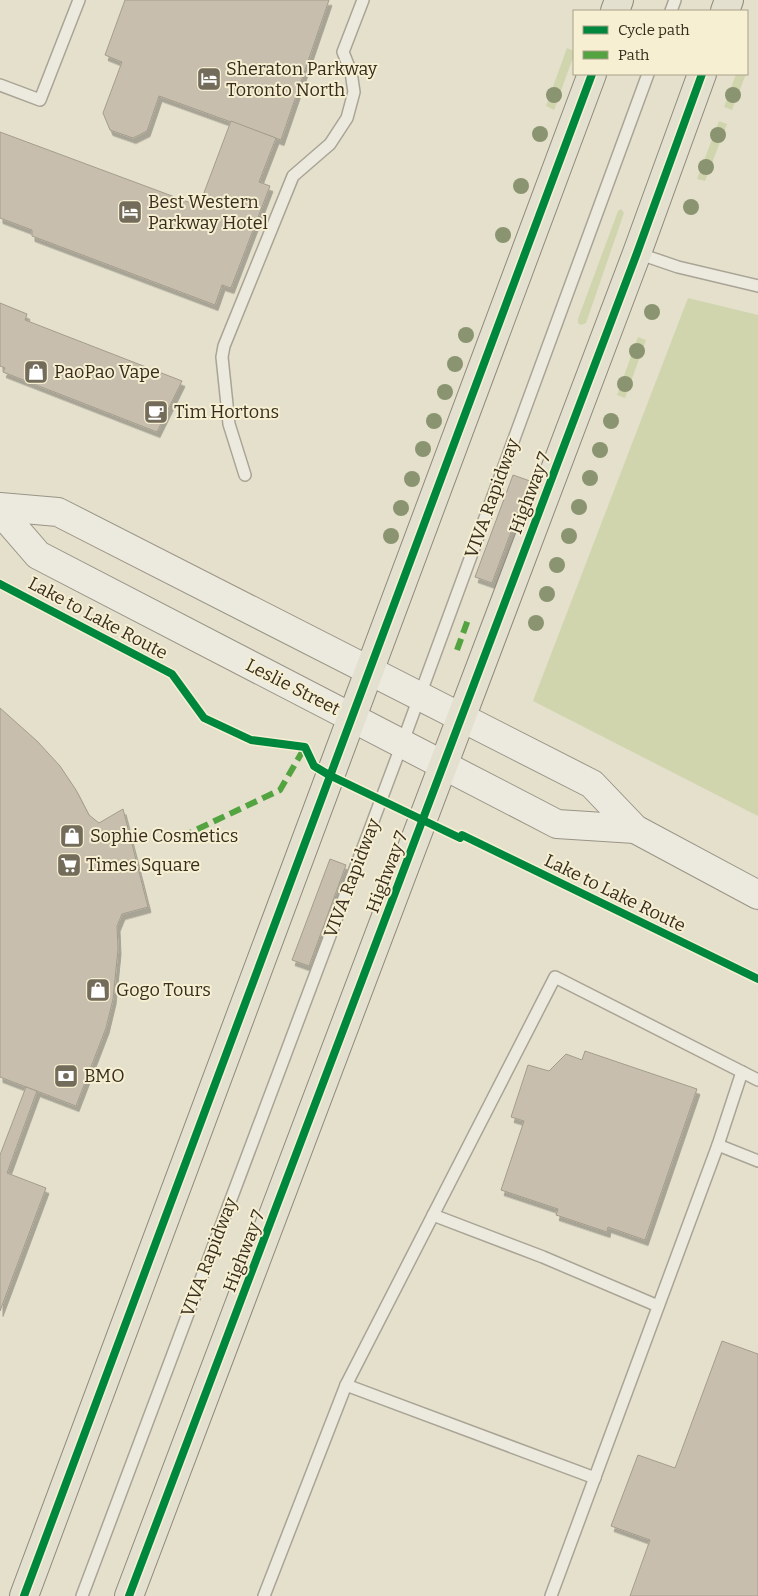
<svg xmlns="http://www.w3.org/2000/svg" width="758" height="1596" viewBox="0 0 758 1596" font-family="Bitter,serif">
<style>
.green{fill:#d0d5ae}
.building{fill:#c8bead;stroke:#a49c8c;filter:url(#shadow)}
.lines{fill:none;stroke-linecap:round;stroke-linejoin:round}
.service-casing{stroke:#a9a495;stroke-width:14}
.secondary-casing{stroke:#999486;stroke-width:30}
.primary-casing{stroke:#8f8a7c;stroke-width:30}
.service{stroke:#ece9de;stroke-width:11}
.secondary{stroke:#ece9de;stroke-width:28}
.primary{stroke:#e4e0cf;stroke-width:28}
.quiet{stroke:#53a441;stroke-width:6;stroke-dasharray:12 6;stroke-linecap:butt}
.cycleway-casing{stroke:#f6efd2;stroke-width:11}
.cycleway{stroke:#00873e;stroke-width:8}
.tree{fill:#8b9470}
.labels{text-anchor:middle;stroke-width:4;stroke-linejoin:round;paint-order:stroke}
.poi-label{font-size:18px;fill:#382d1e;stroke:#f6efd2;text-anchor:start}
.street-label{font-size:18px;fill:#382d1e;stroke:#f6efd2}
</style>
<defs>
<filter id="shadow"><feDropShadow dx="3" dy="5.5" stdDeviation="0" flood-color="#0004"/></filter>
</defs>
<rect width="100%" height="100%" fill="#e4e0cc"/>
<g class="green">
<polygon points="567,48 574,51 574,55 554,110 546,106"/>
<polygon points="736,74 746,74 732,110 724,107"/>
<polygon points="719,121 727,124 705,181 697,179"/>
<polygon points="621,209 624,213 586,323 581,325 578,323 578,319 618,211"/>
<polygon points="688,298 758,315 758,816 533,701"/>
<polygon points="638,337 646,340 625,398 617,395"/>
</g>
<g class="building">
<polygon points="125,0 329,0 281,140 159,96 147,131 133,138 110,130 103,113 122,62 105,55"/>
<polygon points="231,121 276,138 259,182 270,186 231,288 222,285 215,305 32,236 32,230 0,218 0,132 199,206"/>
<polygon points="0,303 27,314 25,320 182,381 157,432 3,372 5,368 0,366"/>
<polygon points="513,475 530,481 492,583 475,577"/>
<polygon points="0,708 37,741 60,766 76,790 89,815 99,823 123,809 148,907 122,914 117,926 118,949 113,999 106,1028 76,1106 0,1077"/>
<polygon points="330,859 346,865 309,966 292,960"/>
<polygon points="585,1051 697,1089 645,1240 608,1227 607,1232 556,1215 558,1209 501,1190 524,1121 511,1117 528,1065 549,1071 566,1054 582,1060"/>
<polygon points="26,1087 37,1091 7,1173 46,1188 0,1311 0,1155"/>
<polygon points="722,1341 758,1354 758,1596 630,1596 650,1540 611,1526 638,1455 675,1468"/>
</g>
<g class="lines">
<defs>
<g id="service">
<polyline points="671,11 675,0"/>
<polyline points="0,85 40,100 79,0"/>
<polyline points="637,253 678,267 758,286"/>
<polyline points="245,475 229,424 222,357 224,346 293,176 330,144 347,118 354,92 351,72 343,52 363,0"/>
<polyline points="718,1145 742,1072"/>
<polyline points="433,1215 543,1257 658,1306"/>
<polyline points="346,1385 595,1478"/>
<polyline points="82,1596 402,744 648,74"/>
<polyline points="264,1596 346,1385 555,977 758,1080"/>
<polyline points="551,1596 718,1145 758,1161"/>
</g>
<g id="secondary">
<polyline points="0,507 58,512 592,784 635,829 758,895"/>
<polyline points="0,511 38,555 557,824 635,829"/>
</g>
<g id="primary">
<polyline points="615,11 619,0"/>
<polyline points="725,11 729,0"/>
<polyline points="24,1596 592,74"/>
<polyline points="129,1596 637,253 702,74"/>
</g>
</defs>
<use href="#service" class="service-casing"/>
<use href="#secondary" class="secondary-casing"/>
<use href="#primary" class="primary-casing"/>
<use href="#service" class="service"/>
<use href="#secondary" class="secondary"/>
<use href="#primary" class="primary"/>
<g class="quiet">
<polyline points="457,650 469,617"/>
<polyline points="181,837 280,790 305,747"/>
</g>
<defs>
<g id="cycleway">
<polyline points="0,584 172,674 204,718 251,740 305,747 314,766 329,775 460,838 462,835 758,979"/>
<polyline points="24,1596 592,74"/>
<polyline points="129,1596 637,253 702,74"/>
</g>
</defs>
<use href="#cycleway" class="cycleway-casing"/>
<use href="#cycleway" class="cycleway"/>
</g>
<g class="tree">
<circle cx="554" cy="95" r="8"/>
<circle cx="733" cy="95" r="8"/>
<circle cx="540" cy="134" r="8"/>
<circle cx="718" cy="135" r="8"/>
<circle cx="706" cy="167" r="8"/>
<circle cx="521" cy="186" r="8"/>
<circle cx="691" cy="207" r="8"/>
<circle cx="503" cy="235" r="8"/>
<circle cx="652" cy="312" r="8"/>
<circle cx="466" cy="335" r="8"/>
<circle cx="637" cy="351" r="8"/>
<circle cx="455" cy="364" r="8"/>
<circle cx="625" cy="384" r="8"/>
<circle cx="445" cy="392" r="8"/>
<circle cx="434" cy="421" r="8"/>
<circle cx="611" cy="421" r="8"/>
<circle cx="423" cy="449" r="8"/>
<circle cx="600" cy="450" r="8"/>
<circle cx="590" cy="478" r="8"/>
<circle cx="412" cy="479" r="8"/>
<circle cx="579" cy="507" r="8"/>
<circle cx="401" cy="508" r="8"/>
<circle cx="391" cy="536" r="8"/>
<circle cx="569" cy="536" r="8"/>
<circle cx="557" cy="565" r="8"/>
<circle cx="547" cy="594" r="8"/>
<circle cx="536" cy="623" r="8"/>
</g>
<defs>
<symbol id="hotel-square" viewBox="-11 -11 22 22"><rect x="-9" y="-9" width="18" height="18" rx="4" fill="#746c5b" stroke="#f6efd2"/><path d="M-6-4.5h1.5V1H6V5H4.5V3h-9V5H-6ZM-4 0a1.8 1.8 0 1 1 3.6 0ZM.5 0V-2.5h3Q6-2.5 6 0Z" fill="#fff"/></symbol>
<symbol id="shop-square" viewBox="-11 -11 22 22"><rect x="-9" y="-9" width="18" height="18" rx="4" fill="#746c5b" stroke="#f6efd2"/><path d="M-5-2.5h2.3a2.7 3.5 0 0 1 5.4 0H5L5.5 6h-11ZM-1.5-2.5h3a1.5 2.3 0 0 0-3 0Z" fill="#fff"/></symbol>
<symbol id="cafe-square" viewBox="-11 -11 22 22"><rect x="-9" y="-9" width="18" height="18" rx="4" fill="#746c5b" stroke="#f6efd2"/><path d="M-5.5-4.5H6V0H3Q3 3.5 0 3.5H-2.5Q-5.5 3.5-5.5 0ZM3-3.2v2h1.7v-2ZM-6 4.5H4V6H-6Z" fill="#fff"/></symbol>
<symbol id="supermarket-square" viewBox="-11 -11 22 22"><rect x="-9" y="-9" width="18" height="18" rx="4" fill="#746c5b" stroke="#f6efd2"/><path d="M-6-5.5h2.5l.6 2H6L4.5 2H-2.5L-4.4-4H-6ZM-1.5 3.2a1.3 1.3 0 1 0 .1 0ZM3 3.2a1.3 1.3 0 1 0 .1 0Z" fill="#fff"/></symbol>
<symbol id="bank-square" viewBox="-11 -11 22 22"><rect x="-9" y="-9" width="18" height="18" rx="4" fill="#746c5b" stroke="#f6efd2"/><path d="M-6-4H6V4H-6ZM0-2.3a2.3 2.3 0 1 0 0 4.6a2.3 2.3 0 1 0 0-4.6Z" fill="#fff"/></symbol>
</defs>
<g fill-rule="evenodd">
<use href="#hotel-square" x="195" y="65" width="28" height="28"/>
<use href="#hotel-square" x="116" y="198" width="28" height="28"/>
<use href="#shop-square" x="22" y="358" width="28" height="28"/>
<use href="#cafe-square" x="142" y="398" width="28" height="28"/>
<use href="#shop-square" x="58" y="822" width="28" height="28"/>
<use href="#supermarket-square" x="55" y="851" width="28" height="28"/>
<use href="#shop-square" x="84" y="976" width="28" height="28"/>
<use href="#bank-square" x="52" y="1062" width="28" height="28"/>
</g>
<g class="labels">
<g class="poi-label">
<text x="226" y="75">Sheraton Parkway<tspan x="226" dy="21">Toronto North</tspan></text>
<text x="148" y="208">Best Western<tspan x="148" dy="21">Parkway Hotel</tspan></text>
<text x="54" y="378">PaoPao Vape</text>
<text x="174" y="418">Tim Hortons</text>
<text x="90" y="842">Sophie Cosmetics</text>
<text x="86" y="871">Times Square</text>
<text x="116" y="996">Gogo Tours</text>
<text x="84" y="1082">BMO</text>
</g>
<g class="street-label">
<text transform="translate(530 493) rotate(-69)" y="6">Highway 7</text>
<text transform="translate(492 498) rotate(-70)" y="6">VIVA Rapidway</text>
<text transform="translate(98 618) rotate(28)" y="6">Lake to Lake Route</text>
<text transform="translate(293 687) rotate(27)" y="6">Leslie Street</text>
<text transform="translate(387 872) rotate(-69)" y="6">Highway 7</text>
<text transform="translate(352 878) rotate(-69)" y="6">VIVA Rapidway</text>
<text transform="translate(615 893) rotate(26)" y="6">Lake to Lake Route</text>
<text transform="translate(244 1251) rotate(-69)" y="6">Highway 7</text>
<text transform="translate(209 1257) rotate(-69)" y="6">VIVA Rapidway</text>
</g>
</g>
<rect x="573" y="10" width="175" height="65" fill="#f6efd2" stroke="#aaa18a"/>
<rect x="583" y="26" width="25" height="8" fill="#00873e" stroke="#aaa18a"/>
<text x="618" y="35" font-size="15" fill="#382d1e">Cycle path</text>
<rect x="583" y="51" width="25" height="8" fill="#53a441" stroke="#aaa18a"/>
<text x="618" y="60" font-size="15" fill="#382d1e">Path</text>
</svg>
